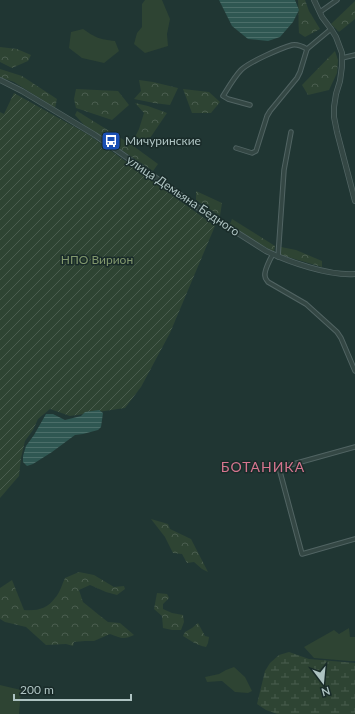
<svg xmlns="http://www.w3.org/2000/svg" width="355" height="714" viewBox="0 0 355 714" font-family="Lato,sans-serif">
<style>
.grass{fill:#2e4433}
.forest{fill:url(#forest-crowns)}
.wetland{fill:url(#wetland-marsh)}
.garden{fill:url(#garden-furrows)}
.water{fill:url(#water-rules)}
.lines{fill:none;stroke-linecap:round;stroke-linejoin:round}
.minor-casing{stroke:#516463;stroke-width:5.5}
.tertiary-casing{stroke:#516463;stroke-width:6}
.minor{stroke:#344744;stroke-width:3.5}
.tertiary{stroke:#344744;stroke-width:4.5}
.labels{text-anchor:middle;stroke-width:3;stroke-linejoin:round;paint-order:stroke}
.poi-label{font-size:12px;fill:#aec3c2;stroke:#192b29;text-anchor:start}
.street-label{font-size:12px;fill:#aec3c2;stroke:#192b29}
.park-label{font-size:12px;fill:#82986e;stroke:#192b29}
.quarter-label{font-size:14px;letter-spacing:1px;fill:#d6758f;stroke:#192b29}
</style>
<defs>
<pattern id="forest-crowns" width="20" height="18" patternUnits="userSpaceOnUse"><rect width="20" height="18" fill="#2e4433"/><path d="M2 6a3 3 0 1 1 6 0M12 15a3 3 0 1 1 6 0" fill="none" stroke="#4a5d4f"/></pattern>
<pattern id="wetland-marsh" width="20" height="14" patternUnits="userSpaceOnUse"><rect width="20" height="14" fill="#2e4433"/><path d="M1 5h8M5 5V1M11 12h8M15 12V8" fill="none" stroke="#4a5d4f"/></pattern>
<pattern id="garden-furrows" width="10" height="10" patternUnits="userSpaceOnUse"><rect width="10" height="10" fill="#2e4433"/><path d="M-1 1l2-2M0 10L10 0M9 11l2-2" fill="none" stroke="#4a5d4f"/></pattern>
<pattern id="water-rules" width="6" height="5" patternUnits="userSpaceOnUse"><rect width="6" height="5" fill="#2f5752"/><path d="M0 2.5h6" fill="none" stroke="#4b6e69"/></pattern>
</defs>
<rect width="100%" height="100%" fill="#203633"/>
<g class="grass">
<polygon points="145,0 162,0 170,19 167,34 168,46 145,53 134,44 137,33 142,27 142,4"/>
<path d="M83,29C96,38 99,39 115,41L119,51L104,63L82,58L69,48L71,32Z"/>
<polygon points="349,628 350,637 355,637 355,661 349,661 314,658 304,647 334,630 339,634"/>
<polygon points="234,667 245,677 252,691 248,693 235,692 222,681 207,682 205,677 219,674 226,670"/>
<polygon points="0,685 21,690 19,714 0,714"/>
</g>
<g class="forest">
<path d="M298,0H305L309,11L320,29L305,37L299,33C298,22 299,11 298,0Z"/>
<polygon points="355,1 355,19 339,32 331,24"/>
<polygon points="0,47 17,49 31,55 28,61 12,68 0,62"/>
<polygon points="335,51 338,60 337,73 329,90 308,95 302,85"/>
<polygon points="0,69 22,76 57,99 55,108 14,82 0,77"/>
<polygon points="139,80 153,82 178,88 170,105 154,103 134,99 141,91"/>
<polygon points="76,89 118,91 129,105 112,120 76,108 74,99"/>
<polygon points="183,89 209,92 220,102 211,113 192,113"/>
<polygon points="135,103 148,106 167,113 148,141 134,139 139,129 144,113"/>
<polygon points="77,111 132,145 158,164 153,171 84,125 75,115"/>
<polygon points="196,191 222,203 220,216 196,200"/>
<polygon points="232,219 275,246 274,252 240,233 230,224"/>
<polygon points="281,247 296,250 322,261 322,267 281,255"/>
<polygon points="151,519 168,524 170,529 191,539 208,572 202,569 194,562 187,563 182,554 173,553 165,537"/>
<path d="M79,572L94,575L114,587L124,586L125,589L117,595L106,592L90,585L79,590L83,602L99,615L108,622L120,623L134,635C124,640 120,638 110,634L94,641H85L74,642L73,646L66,644L46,645L26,627L5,622L0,619V588L12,580L24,610C37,611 47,609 55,598C60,593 62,584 65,578Z"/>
<polygon points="157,593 167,594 169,598 163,604 163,609 172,613 183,615 184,622 181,630 172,630 163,628 162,616 154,609"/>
<path d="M198,623L205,636L209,637L208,643L206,647C197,645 191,641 183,636L185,632L192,628Z"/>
</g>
<polygon class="wetland" points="289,652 309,659 355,663 355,714 277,714 266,710 257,704 265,671 270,663 279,655"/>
<polygon class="garden" points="14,93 89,135 215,226 170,333 141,387 125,408 70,416 50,409 38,419 33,430 25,441 21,458 19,476 0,498 0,112 4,114"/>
<g class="water">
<polygon points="219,0 295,0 299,10 293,22 280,37 268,41 248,39 232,26"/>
<polygon points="99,410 103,413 101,427 98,430 83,434 75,435 52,452 33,464 27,466 23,462 23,456 26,446 34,435 46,414 53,414 65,420 81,416 85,412"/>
</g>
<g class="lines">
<defs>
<g id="minor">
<polyline points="320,12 337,0"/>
<polyline points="342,58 355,55"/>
<path d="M250,105L228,99L223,96C228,88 235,76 241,70C249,62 281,48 292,45C298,44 302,46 307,49"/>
<polyline points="236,148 252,153 256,151 267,116 270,111 297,78 300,72 307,49 331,29"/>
<path d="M273,254C270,259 264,271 265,276C265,279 267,280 268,282L306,304L337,332L341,338L355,371"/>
<polyline points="278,257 284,170 291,132"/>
<polyline points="355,447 279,468 302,554 355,539"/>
</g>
<g id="tertiary">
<polyline points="314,0 322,17 331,29 336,37 342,53 342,66 340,81 336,94 334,107 334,117 337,132 355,201"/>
<path d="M0,80L22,91L95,135L200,209L266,251C289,262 329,276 355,274"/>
</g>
</defs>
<use href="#minor" class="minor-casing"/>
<use href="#tertiary" class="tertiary-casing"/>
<use href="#minor" class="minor"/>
<use href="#tertiary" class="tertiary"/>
</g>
<defs>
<symbol id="bus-square" viewBox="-11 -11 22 22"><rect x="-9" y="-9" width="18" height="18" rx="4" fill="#1a4fb4" stroke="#192b29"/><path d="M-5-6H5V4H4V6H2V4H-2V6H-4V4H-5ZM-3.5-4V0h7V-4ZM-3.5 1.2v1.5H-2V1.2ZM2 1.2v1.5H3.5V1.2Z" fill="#fff"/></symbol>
</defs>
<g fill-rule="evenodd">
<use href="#bus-square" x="100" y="130" width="22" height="22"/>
</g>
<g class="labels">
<g class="poi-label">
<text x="125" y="145">Мичуринские</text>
</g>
<g class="street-label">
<text transform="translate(183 196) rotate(34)" y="4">улица Демьяна Бедного</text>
</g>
<g class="park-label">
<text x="97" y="264">НПО Вирион</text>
</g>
<g class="quarter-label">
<text x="263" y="472">БОТАНИКА</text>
</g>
</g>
<g transform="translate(323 682) rotate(164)" stroke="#192b29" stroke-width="3" paint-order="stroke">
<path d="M0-3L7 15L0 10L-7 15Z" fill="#aec3c2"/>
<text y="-6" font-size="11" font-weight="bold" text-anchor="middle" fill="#aec3c2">N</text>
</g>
<path d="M14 694v6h117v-6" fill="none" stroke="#aec3c2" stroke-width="2"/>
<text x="20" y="694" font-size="12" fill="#aec3c2" stroke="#192b29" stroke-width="3" paint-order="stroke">200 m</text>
</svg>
